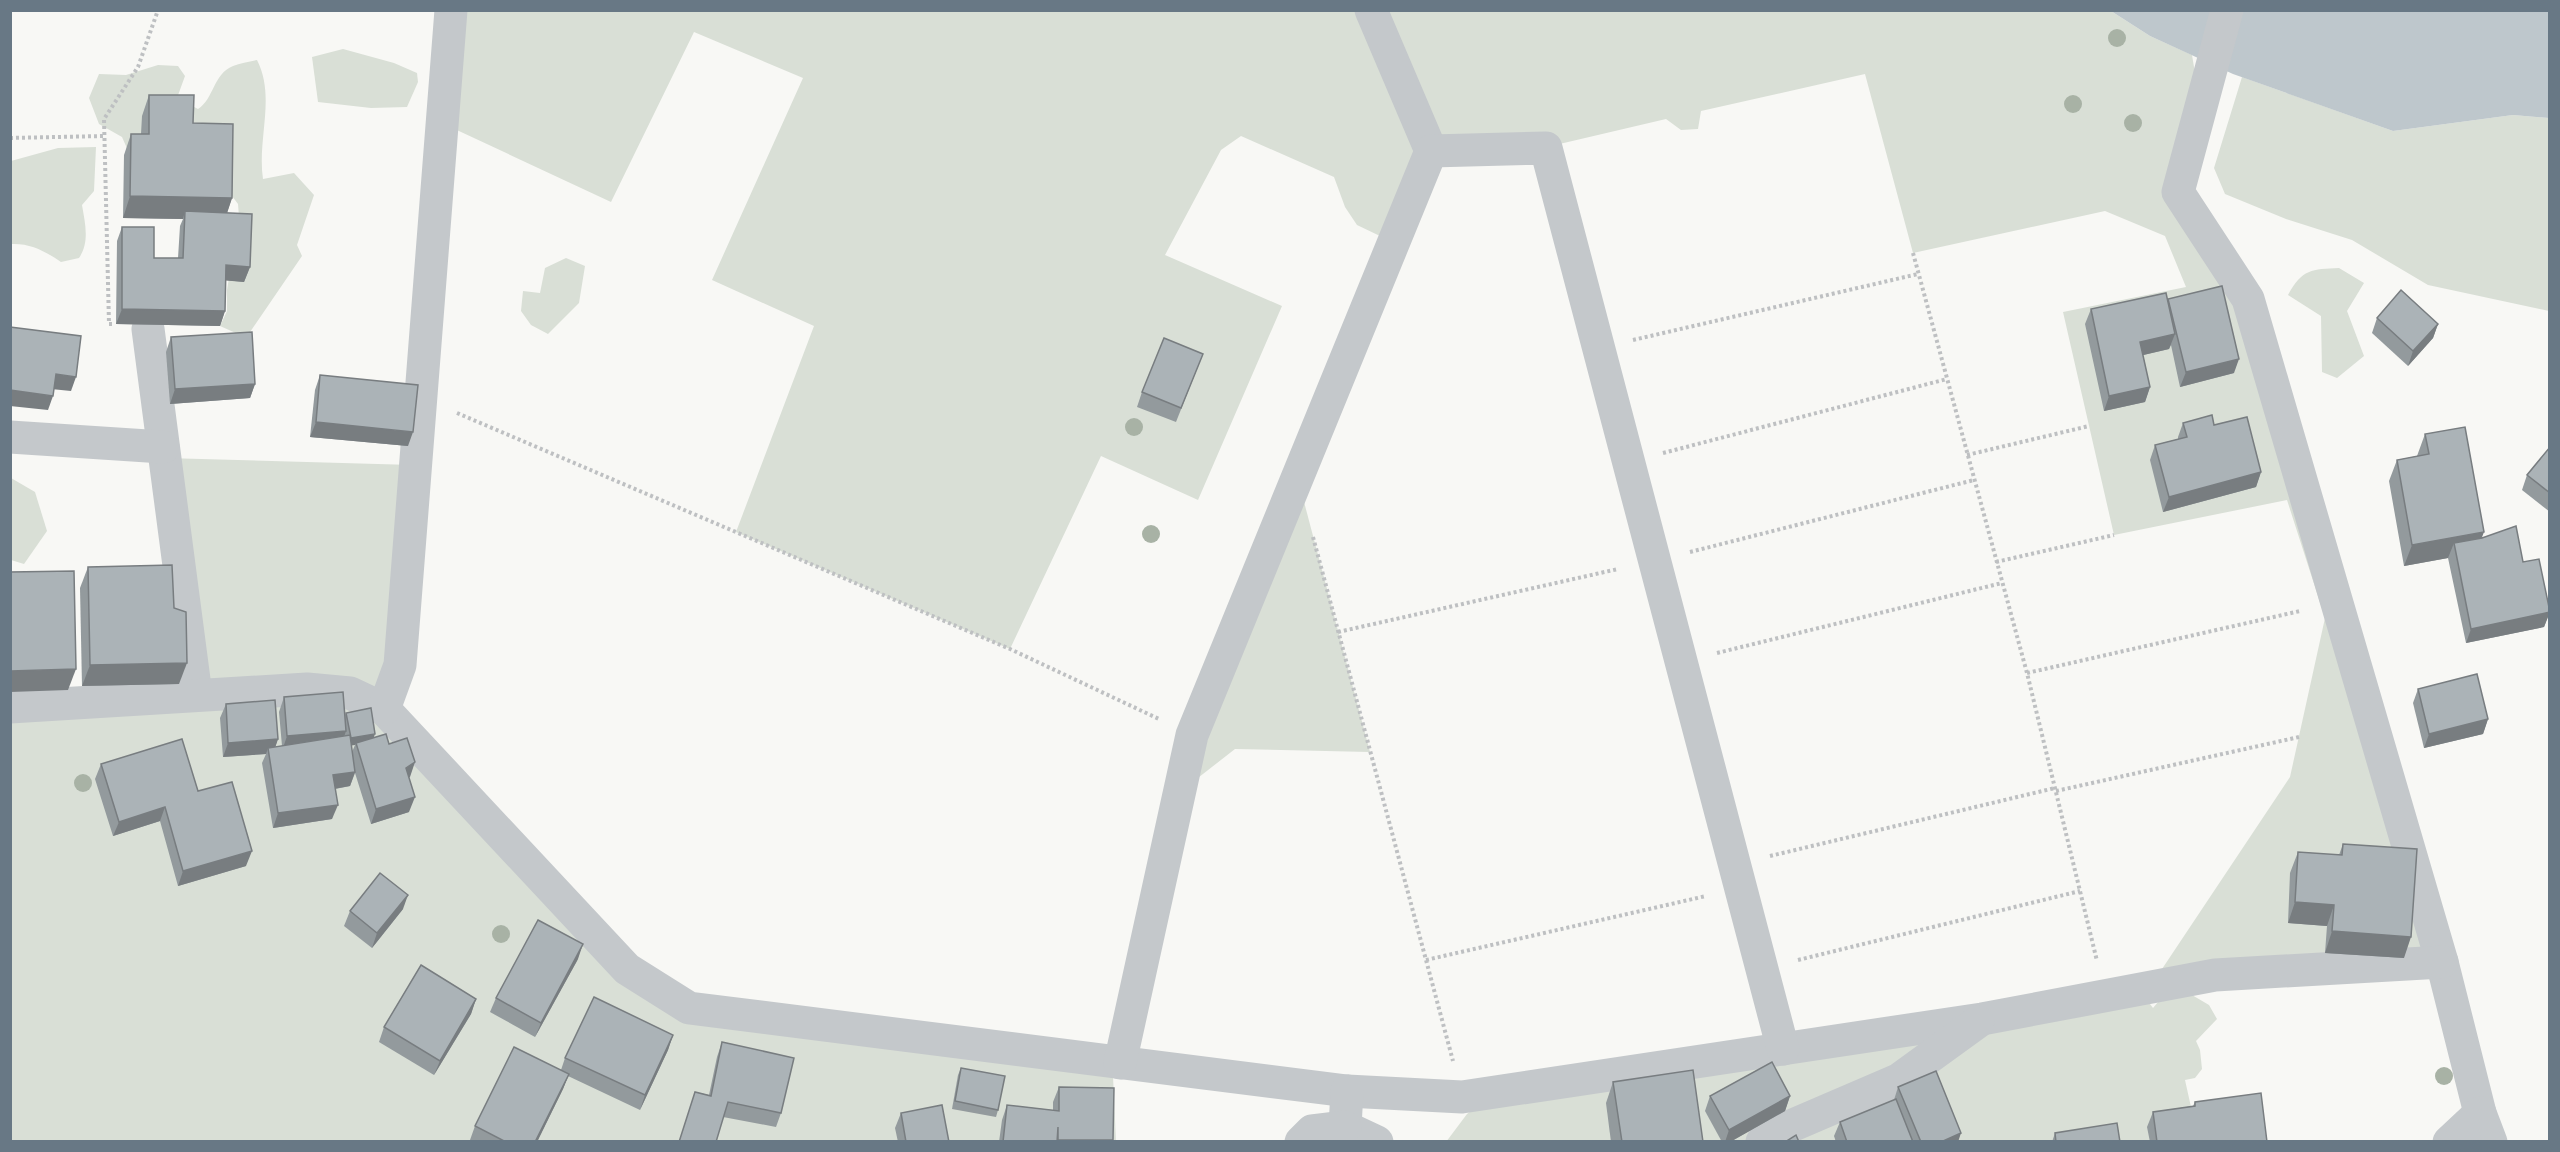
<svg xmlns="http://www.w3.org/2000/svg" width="2560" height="1152" viewBox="0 0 2560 1152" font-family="'Alegreya Sans',sans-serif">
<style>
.green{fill:#d9dfd6}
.water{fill:#bec7cc}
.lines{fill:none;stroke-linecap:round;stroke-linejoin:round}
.path{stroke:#bec0c2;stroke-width:4;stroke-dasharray:3 3;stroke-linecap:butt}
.minor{stroke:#c4c8cb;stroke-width:33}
.tree{fill:#a8b2a5}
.wall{fill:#939a9d;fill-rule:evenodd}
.shaded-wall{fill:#787d80}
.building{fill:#abb3b7;stroke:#787d80;stroke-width:1.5}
</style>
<rect width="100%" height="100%" fill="#f8f8f5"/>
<g class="green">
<polygon points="1365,10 1426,150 1380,236 1357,225 1345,207 1334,177 1241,136 1221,150 1165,255 1282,306 1198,500 1101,456 1010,649 736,532 814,326 712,280 803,78 694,32 611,202 446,125 455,11"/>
<polygon points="1372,11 2111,11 2150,36 2192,55 2196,79 2171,180 2239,303 2429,955 2156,978 2290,777 2325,618 2287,500 2114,535 2063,312 2186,287 2165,236 2105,211 1913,253 1865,74 1701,111 1698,129 1681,130 1666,119 1551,146 1432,151"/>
<polygon points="343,49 394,63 417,73 418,82 407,107 371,108 318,102 312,57"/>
<path d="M257,60C276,97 257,139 263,179L294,173L314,195L297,245L302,256L248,335L238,334L220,326L227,311V290L239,217L238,204L232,196L133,162L122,137L99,124L89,98L99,74L126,75L158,65L178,66L185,76L177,98L198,109C214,99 213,74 233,66C240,63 249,62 257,60Z"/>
<polygon points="2242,77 2393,131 2513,115 2549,118 2549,311 2428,285 2352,240 2286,219 2225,194 2214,168"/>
<path d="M96,147L94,191L82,205C85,223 90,242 79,258L61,262C45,251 30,243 11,244V161L58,148Z"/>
<polygon points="566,258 585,266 579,303 548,334 531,325 521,311 523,291 540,293 545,268"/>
<path d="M2339,268L2364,283L2347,311L2364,356L2337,378L2322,372L2321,316L2288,295C2302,269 2312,269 2339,268Z"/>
<polygon points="165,458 413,465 382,703 195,689"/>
<polygon points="11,478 35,492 47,531 24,564 11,560"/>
<polygon points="1298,479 1370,752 1235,749 1194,781 1192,735"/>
<polygon points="304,694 381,720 687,1019 1113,1076 1116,1141 11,1142 11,714"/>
<polygon points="2192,995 2209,1005 2217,1019 2196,1041 2200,1050 2202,1069 2195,1078 2185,1080 2191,1107 2264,1141 1446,1142 1467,1114 1489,1096 2147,1000 2153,1008 2158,1002"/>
</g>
<polygon class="water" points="2111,11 2549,11 2549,118 2513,115 2393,131 2233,74 2150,36"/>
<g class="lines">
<g class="path">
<polyline points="10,138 105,136"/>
<polyline points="1913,253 2027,673 2097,961"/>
<polyline points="112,324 109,324 104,119 138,67 158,10"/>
<polyline points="1633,340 1918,274"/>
<polyline points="457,413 1010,649 1159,719"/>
<polyline points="1663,453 1947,379"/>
<polyline points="1967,455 2089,426"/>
<polyline points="1313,537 1453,1061"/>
<polyline points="1690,552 1974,480"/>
<polyline points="1996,562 2114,535"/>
<polyline points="1338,632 1618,569"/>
<polyline points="1717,653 2002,583"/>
<polyline points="2027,673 2300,611"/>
<polyline points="2056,791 2299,737"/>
<polyline points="1770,856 2055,788"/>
<polyline points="1426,960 1706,896"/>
<polyline points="1798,960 2080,891"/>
</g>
<g class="minor">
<polyline points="1371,10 1431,151"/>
<polyline points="2227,10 2178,192 2248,299 2442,962 2480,1113 2491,1142"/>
<polyline points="148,329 196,695"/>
<polyline points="10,437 163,447"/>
<polyline points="10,707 307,689 350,693 384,709 627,969 689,1008 1347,1091 1462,1097 1982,1019 2215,975 2442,962"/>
<polyline points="384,709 400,665 451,10"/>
<polyline points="1120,1063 1192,735 1431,151 1546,148 1783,1049"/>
<polyline points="1347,1091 1345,1127 1377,1142"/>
<polyline points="1301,1142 1312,1131 1345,1127"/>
<polyline points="1762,1142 1777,1132 1898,1080 1978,1022"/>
<polyline points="2449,1142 2480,1113"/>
</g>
</g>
<g class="tree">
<circle cx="2117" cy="38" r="9"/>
<circle cx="2073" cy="104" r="9"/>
<circle cx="2133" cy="123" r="9"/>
<circle cx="1134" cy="427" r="9"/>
<circle cx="1151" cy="534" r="9"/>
<circle cx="83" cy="783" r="9"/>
<circle cx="501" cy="934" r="9"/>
<circle cx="2444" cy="1076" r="9"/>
</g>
<g class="wall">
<polygon points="149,95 193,123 232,198 227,213 250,267 244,282 225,280 225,311 220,326 116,324 117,241 122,227 154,258 178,258 180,226 183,219 123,218 124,155 131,134 141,134 142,116"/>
<polygon points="2168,299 2234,373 2180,387 2171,345 2169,349 2143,355 2150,387 2145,402 2104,411 2085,324 2091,309 2168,301"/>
<polygon points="2377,318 2438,324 2433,338 2408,366 2372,333"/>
<polygon points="171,337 255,384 250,398 170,404 166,352"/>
<polygon points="1203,354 1176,422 1137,407 1142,392"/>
<polygon points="320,375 408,446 310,437 315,390"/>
<polygon points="2183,423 2214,425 2261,472 2256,487 2163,512 2150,460 2155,445 2178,439 2178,437"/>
<polygon points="2425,434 2482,538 2523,562 2550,611 2544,627 2466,643 2448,558 2404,566 2389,481 2397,460 2417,456"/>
<polygon points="2550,447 2550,512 2522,490 2527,475"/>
<polygon points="88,567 174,608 179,684 82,686 80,588"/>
<polygon points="2418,689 2488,719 2483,734 2424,748 2413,703"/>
<path d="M284,697L345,715L346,713L374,737L389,744L410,777H409V812L371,824L355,773L350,786L335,789L332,819L273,828L262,763L266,754L223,757L220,718L226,704L278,739L275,747L282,746L279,712ZM351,745H355L352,752Z"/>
<polygon points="101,764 198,791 246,866 178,886 160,821 113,836 95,779"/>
<polygon points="2343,844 2404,958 2325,953 2327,926 2288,923 2290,873 2298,852 2339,855"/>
<polygon points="403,909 372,948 344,926 350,911"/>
<polygon points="578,959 535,1037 490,1012 496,998"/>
<polygon points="476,999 471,1014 434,1075 379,1042 384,1027"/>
<polygon points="673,1035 668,1050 640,1110 568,1076 563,1089 537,1142 472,1142 470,1140 475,1126 561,1070 565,1058"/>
<polygon points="722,1042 781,1113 776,1127 723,1117 716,1142 679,1142 695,1092 709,1095 717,1057"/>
<polygon points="961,1068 998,1110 996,1117 952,1109 958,1075"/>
<polygon points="1613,1082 1703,1142 1611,1142 1606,1103"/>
<polygon points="1059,1087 1113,1140 1113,1142 999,1142 1002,1120 1007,1105 1053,1110 1053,1102"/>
<polygon points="1898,1087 1958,1142 1836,1142 1834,1136 1840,1122 1894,1100"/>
<polygon points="1710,1096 1790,1096 1785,1111 1730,1142 1722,1142 1705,1111"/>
<polygon points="2195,1102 2267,1142 2150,1142 2147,1127 2153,1112 2193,1106"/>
<polygon points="901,1113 949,1142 898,1142 895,1128"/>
<polygon points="2055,1133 2120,1142 2052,1142"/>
</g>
<g class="shaded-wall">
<polygon points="130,196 232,198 225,219 185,211 183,219 123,218"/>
<polygon points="226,265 250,267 244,282 220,280"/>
<polygon points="122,309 225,311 220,326 116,324"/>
<polygon points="2438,324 2433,338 2408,366 2413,351"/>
<polygon points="2175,334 2169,349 2135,357 2140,342"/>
<polygon points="2239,359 2234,373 2180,387 2186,372"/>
<polygon points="56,374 76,377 71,391 51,389"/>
<polygon points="255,384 250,398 170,404 175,389"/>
<polygon points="2150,387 2145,402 2104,411 2109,396"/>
<polygon points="10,390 53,396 48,410 10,406"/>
<polygon points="316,422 413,432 408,446 310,437"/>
<polygon points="2261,472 2256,487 2163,512 2169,497"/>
<polygon points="2484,532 2476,553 2454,543 2448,558 2404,566 2412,545"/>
<polygon points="2550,612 2544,627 2466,643 2471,629"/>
<polygon points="187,663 179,684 82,686 90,665"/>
<polygon points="76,669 68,690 10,692 10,671"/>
<polygon points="2488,719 2483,734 2424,748 2429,734"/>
<polygon points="346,731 341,746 282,751 287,736"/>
<polygon points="375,734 372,742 356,743 355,745 348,746 351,738"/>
<polygon points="278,739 273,754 268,748 266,754 223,757 228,743"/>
<polygon points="415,762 410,777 400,783 406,768"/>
<polygon points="355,772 350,786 328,790 333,775"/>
<polygon points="415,797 409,812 371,824 376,809"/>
<polygon points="338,805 332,819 273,828 278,813"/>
<polygon points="165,807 160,821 113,836 119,822"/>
<polygon points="252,851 246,866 178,886 183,871"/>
<polygon points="408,895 403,909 372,948 377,933"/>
<polygon points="2295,902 2334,905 2327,926 2288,923"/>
<polygon points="2332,931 2411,937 2404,958 2325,953"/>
<polygon points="583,944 578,959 535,1037 541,1023"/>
<polygon points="476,999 471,1014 434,1075 440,1061"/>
<polygon points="673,1035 668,1050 640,1110 645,1095"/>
<polygon points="569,1074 563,1089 537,1142 535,1142"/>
<polygon points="1790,1096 1785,1111 1730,1142 1725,1142 1729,1130"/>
<polygon points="1961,1133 1958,1142 1941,1142"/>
<polygon points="1058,1140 1113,1140 1113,1142 1057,1142"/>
</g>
<g class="building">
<polygon points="149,95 194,95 193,123 233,124 232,198 130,196 131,134 149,134"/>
<polygon points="185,211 252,214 250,267 226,265 225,311 122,309 122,227 154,227 154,258 183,258"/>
<polygon points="2222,286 2239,359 2186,372 2168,299"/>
<polygon points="2401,290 2438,324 2413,351 2377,318"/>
<polygon points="2166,293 2175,334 2140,342 2150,387 2109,396 2091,309"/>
<polygon points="10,327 81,336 76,377 56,374 53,396 10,390"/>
<polygon points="252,332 255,384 175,389 171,337"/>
<polygon points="1164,338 1203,354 1181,408 1142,392"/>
<polygon points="320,375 418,385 413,432 316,422"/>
<polygon points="2212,415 2214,425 2247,417 2261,472 2169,497 2155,445 2187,437 2183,423"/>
<polygon points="2465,427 2484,532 2412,545 2397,460 2429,454 2425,434"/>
<polygon points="2550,447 2550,493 2527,475"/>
<polygon points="2516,526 2523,562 2539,559 2550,612 2471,629 2454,543 2482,538"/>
<polygon points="172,565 174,608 186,612 187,663 90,665 88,567"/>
<polygon points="74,571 76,669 10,671 10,572"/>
<polygon points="2477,674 2488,719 2429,734 2418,689"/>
<polygon points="343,692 346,731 287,736 284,697"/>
<polygon points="275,700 278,739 228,743 226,704"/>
<polygon points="371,708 375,734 351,738 346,713"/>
<polygon points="386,734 389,744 407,738 415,762 406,768 415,797 376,809 356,743"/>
<polygon points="350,735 355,772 333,775 338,805 278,813 268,748"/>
<polygon points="182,739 198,791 232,782 252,851 183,871 165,807 119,822 101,764"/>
<polygon points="2343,844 2417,849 2411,937 2332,931 2334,905 2295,902 2298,852 2342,855"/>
<polygon points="380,873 408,895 377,933 350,911"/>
<polygon points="538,920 583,944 541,1023 496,998"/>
<polygon points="421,965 476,999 440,1061 384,1027"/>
<polygon points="594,997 673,1035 645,1095 565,1058"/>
<polygon points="722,1042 794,1058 781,1113 728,1102 716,1142 679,1142 695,1092 711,1096"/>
<polygon points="514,1047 569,1074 535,1142 506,1142 475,1126"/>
<polygon points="1772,1062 1790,1096 1729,1130 1710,1096"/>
<polygon points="961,1068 1005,1076 998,1110 955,1101"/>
<polygon points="1693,1070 1703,1142 1622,1142 1613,1082"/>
<polygon points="1936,1071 1961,1133 1941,1142 1921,1142 1898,1087"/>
<polygon points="1059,1087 1114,1088 1113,1140 1058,1140 1058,1127 1057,1142 1003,1142 1007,1105 1059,1111"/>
<polygon points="2261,1093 2267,1142 2157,1142 2153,1112 2195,1106 2195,1102"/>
<polygon points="1896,1099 1913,1142 1847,1142 1840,1122"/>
<polygon points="942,1105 949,1142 906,1142 901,1113"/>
<polygon points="2117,1123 2120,1142 2056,1142 2055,1133"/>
<polygon points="1796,1135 1799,1142 1785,1142"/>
</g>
<rect width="2560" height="1152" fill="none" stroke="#687885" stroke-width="24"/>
</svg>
